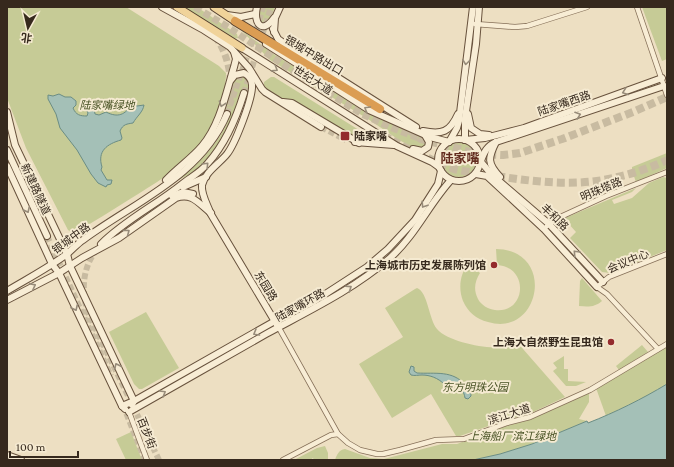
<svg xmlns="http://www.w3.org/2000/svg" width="674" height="467" viewBox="0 0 674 467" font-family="'Crimson Pro','Noto Sans SC',serif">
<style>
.green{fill:#c6cb96}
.water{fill:#a4c0b7;stroke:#6b8d84}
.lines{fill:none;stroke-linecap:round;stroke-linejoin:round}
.secondary-tunnel{stroke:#c8bba1;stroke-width:6;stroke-dasharray:6 3;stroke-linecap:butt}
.primary-tunnel{stroke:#c8bba1;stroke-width:7;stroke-dasharray:7 3.5;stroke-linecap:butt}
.highway-tunnel{stroke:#c8bba1;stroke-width:8;stroke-dasharray:8 4;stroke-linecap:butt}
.street-casing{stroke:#867059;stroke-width:6}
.secondary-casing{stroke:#68523d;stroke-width:8}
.primary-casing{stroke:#543f2e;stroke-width:9}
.highway-casing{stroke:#543f2e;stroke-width:10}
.street{stroke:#f8edd5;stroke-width:4.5}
.secondary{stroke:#f8edd5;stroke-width:6}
.primary{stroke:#f0d39a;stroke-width:7}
.highway{stroke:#db9d53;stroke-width:8}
.oneway{stroke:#978b79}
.poi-dot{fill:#942b2d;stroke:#f5ead1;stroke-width:1.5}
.labels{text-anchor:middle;stroke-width:4;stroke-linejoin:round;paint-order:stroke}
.street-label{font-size:11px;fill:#36291d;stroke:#f5ead1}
.park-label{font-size:11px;font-style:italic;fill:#485224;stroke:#f5ead1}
.poi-label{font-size:11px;font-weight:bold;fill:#36291d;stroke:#f5ead1;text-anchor:end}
.quarter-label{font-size:13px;font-weight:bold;fill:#622b1e;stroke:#f5ead1}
</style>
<rect width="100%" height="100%" fill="#eddfc2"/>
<g class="green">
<path d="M7,7H126L219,66L226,73C226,96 213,133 197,149C178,170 154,184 130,199C112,210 94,222 75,232H71L68,230L26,148L7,98Z"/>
<polygon points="183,7 197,7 237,34 238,38 234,39"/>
<polygon points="260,7 275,7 270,20 262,25 258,17"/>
<polygon points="642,7 667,7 667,59 662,61"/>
<polygon points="240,29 275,55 374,116 423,137 428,142 427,146 422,150 416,149 399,140 368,119 270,60"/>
<path d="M243,75L251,83L249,95L240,93C232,119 223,147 202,166C194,173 182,178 172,183C196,166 220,144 230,116L221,111C225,99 228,77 243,75Z"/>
<polygon points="271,77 274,77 367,135 369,132 383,141 359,140 314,118 265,88 264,85 264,82"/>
<circle cx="459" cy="160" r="17"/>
<polygon points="667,153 667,168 636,182 632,171 632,167"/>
<polygon points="663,177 667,178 667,250 610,273 602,272 570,238 576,232 568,223 566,222 560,226 561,221 565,218 636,188 632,192 612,200 614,204 632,198 649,183"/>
<path d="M496,249C557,250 540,338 488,322C476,319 468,312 463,301C458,288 460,273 469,263L480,273C475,281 473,289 478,299C481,305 488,309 495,310C526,314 530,267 497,265Z"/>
<path d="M582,278L602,301C595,307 589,307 579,306L580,281Z"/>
<path d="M417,288C428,292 429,320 437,329C447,341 484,349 499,347C505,347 511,344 516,341L565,397L529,414L506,420L460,436H456L431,394L392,418L359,364L403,337L385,308L415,289Z"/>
<polygon points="146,312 179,368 142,389 139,389 134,384 109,332"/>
<polygon points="642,345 648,352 619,370 616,366"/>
<polygon points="667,347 667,384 649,395 606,416 596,388"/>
<polygon points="564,356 564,369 568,369 568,381 586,382 576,386 566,386 553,371 557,368 553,363"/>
<path d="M587,394H589V402L579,419L587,421L532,444L500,454L473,460H335C337,454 339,450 345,449L370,458L384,459L442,444H457Z"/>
<polygon points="131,432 142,460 126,460 116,439"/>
<polygon points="325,446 328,453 328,460 322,460 321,459 314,460 313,458 310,460 294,460 317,448"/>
</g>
<g class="water">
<path d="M59,94L65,97H71L76,101V105L73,108C76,115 80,116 87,116L88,113L84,105L89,100L93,103L95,114L99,115L106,112C118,118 125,115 132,104L137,106L144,105C143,112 137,116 133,123C127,124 123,124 120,131L122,138L121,140C107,144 97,151 102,167L101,170L107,180H112L111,184L107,185L106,187L98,183L91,174L77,150L60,128L56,114L48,99V95L53,96Z"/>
<path d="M411,366L414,367V371L417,373C435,374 453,370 465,385C468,388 471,391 471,396L468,399L465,398C464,391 459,382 450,383C448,384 446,384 444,384C438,378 430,375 422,375C418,375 415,376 411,375L409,372Z"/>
<path d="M667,384V460H473L500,454L532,444L587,421L588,423C616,412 642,399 667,384Z"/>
</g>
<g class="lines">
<g class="secondary-tunnel">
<polyline points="244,93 271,7"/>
<polyline points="227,114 258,25 263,7"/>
<polyline points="321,127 346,140"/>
<polyline points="47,236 111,376"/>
<path d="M97,249C82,268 81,291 88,313L159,460"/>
<polyline points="123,405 145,460"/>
</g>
<g class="primary-tunnel">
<polyline points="195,7 228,27 287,67 362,114 390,127 421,139"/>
<path d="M215,36C230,57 233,82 229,107"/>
<polyline points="384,135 411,150"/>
</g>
<g class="highway-tunnel">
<polyline points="380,109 396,120 421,139 478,154 503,155 520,153 562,139 633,112 667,97"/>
<path d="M428,158C437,162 445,166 454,169C467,172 482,174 496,176C530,181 568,186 603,180C625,176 646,170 667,160"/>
</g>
<defs>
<g id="street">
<polyline points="637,7 667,95"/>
<polyline points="475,24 515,27 527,26 587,7"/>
<polyline points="547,226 556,219 606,196 667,172"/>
<polyline points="279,328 338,434"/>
<polyline points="658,349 607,294 597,287 609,277 667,254"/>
<polyline points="129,412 147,460"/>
<polyline points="283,460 331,435 338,434 348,443 360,450 377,454 383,454 400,450 436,440 464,439 507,423 530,417 590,390 667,344"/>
</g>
<g id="secondary">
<polyline points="162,7 202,29 230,47 249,68 262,89 265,92 321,127"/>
<path d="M257,7C253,23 262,35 274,18"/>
<polyline points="227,15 241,17 255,14"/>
<polyline points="273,29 278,39 285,44 416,127"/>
<polyline points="274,32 275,18 280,7"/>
<polyline points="266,44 369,110 430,137 449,142"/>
<polyline points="242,48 397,146 432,162 439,167"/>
<polyline points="283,102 292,103 359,143"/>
<polyline points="7,112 15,145 67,254 70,266 134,401 132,405"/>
<polyline points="468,114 471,128 480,134 489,135"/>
<path d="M423,131C442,135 450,132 458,114"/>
<circle cx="459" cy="160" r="21"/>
<polyline points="465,140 485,138 524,128 662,78"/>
<polyline points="465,140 465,118 476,44 479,7"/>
<polyline points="355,142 394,145"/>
<polyline points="449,142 457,128 459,121 473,7"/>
<path d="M496,142C488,158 487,163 500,177"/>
<polyline points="413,149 422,151 428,147 429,142 425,135"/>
<polyline points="7,150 47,236"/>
<path d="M481,161C484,152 487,146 496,142L664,86"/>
<polyline points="481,162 492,175 549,224 603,282"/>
<polyline points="7,166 52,264 59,273 122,406 125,409"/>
<polyline points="476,174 487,176 544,229 597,287"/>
<path d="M166,180C177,168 191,159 202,146C220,125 226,93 234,67L236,59L234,52"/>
<polyline points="183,187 206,177"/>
<polyline points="172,196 183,192 193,194"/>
<polyline points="209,211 277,325"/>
<path d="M210,212C207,204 201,194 202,185C205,172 219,164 227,154C235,144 253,98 252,85C252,79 249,76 244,73L235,75L231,80"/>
<path d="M101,244C125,220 156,205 182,184C191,177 201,172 208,163C226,143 236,119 244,93"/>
<path d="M7,291C27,279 48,268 67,254C72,250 77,244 83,240C134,202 200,177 227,114"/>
<path d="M7,300L59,273L82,258L119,238L176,198C192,192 199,204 211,213"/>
<polyline points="122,406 134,401 275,321 313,302 367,267 388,249 415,220 438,184 441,171"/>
<path d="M129,412C175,386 220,360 266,334C310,310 351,291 390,258C415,236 429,204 451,180"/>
<polyline points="7,455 21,460"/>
</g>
<g id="primary">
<polyline points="177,7 242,48"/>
<polyline points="214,7 235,21"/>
</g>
<polyline id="highway" points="235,21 380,109"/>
</defs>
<use href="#street" class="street-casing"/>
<use href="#secondary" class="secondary-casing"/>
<use href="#primary" class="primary-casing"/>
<use href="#highway" class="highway-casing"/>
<use href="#street" class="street"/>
<use href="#secondary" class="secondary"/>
<use href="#primary" class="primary"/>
<use href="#highway" class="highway"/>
</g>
<defs><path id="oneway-chevron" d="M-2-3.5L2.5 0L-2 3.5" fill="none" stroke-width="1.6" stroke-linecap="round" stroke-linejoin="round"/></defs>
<g class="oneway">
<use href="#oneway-chevron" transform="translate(466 62) rotate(97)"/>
<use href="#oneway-chevron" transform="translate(275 69) rotate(32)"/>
<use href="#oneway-chevron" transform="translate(625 92) rotate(160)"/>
<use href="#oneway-chevron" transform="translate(222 104) rotate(109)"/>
<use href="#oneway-chevron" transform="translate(367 109) rotate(-150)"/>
<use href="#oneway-chevron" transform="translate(578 115) rotate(-19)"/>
<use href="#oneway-chevron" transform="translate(206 165) rotate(-46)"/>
<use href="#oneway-chevron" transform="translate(424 205) rotate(123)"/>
<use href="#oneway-chevron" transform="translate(27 210) rotate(65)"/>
<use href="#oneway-chevron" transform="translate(127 232) rotate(-37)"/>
<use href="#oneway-chevron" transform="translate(576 253) rotate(-133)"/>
<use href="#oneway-chevron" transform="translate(33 286) rotate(-27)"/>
<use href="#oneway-chevron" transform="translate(349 288) rotate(-34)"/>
<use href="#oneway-chevron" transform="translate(75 308) rotate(65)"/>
<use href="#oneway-chevron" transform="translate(256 333) rotate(150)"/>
<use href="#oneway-chevron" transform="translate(117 366) rotate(-115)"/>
<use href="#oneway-chevron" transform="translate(163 393) rotate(-30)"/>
</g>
<g class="poi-dot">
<rect x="340" y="131" width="10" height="10" rx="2"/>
<circle cx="494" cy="265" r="4"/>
<circle cx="611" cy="342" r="4"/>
</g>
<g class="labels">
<g class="street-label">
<text transform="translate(314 55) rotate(31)" y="4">银城中路出口</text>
<text transform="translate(313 80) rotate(32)" y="4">世纪大道</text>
<text transform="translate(564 103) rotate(-19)" y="4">陆家嘴西路</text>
<text transform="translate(36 189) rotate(65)" y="4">新建路隧道</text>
<text transform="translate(601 189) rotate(-23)" y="4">明珠塔路</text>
<text transform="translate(555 217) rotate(44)" y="4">丰和路</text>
<text transform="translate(71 238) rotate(-36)" y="4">银城中路</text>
<text transform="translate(628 261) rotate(-23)" y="4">会议中心</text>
<text transform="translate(266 286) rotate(59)" y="4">东园路</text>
<text transform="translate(300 305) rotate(-29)" y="4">陆家嘴环路</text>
<text transform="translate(509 414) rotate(-18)" y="4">滨江大道</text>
<text transform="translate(147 433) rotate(69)" y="4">百步街</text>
</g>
<g class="park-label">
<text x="107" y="109">陆家嘴绿地</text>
<text x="475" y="391">东方明珠公园</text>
<text x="512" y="440">上海船厂滨江绿地</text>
</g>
<g class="poi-label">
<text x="354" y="140" text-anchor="start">陆家嘴</text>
<text x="486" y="269">上海城市历史发展陈列馆</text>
<text x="603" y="346">上海大自然野生昆虫馆</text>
</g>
<g class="quarter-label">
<text x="460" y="163">陆家嘴</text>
</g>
</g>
<rect width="674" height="467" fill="none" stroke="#36291d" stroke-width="16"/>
<g transform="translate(28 28) rotate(188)" stroke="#f5ead1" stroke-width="3" paint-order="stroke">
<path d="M0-3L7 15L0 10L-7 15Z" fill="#36291d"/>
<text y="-6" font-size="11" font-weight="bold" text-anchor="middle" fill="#36291d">北</text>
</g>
<path d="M10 451v6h68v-6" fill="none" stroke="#36291d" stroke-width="2"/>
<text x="16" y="451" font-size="12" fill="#36291d" stroke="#f5ead1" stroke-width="3" paint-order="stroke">100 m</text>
</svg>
